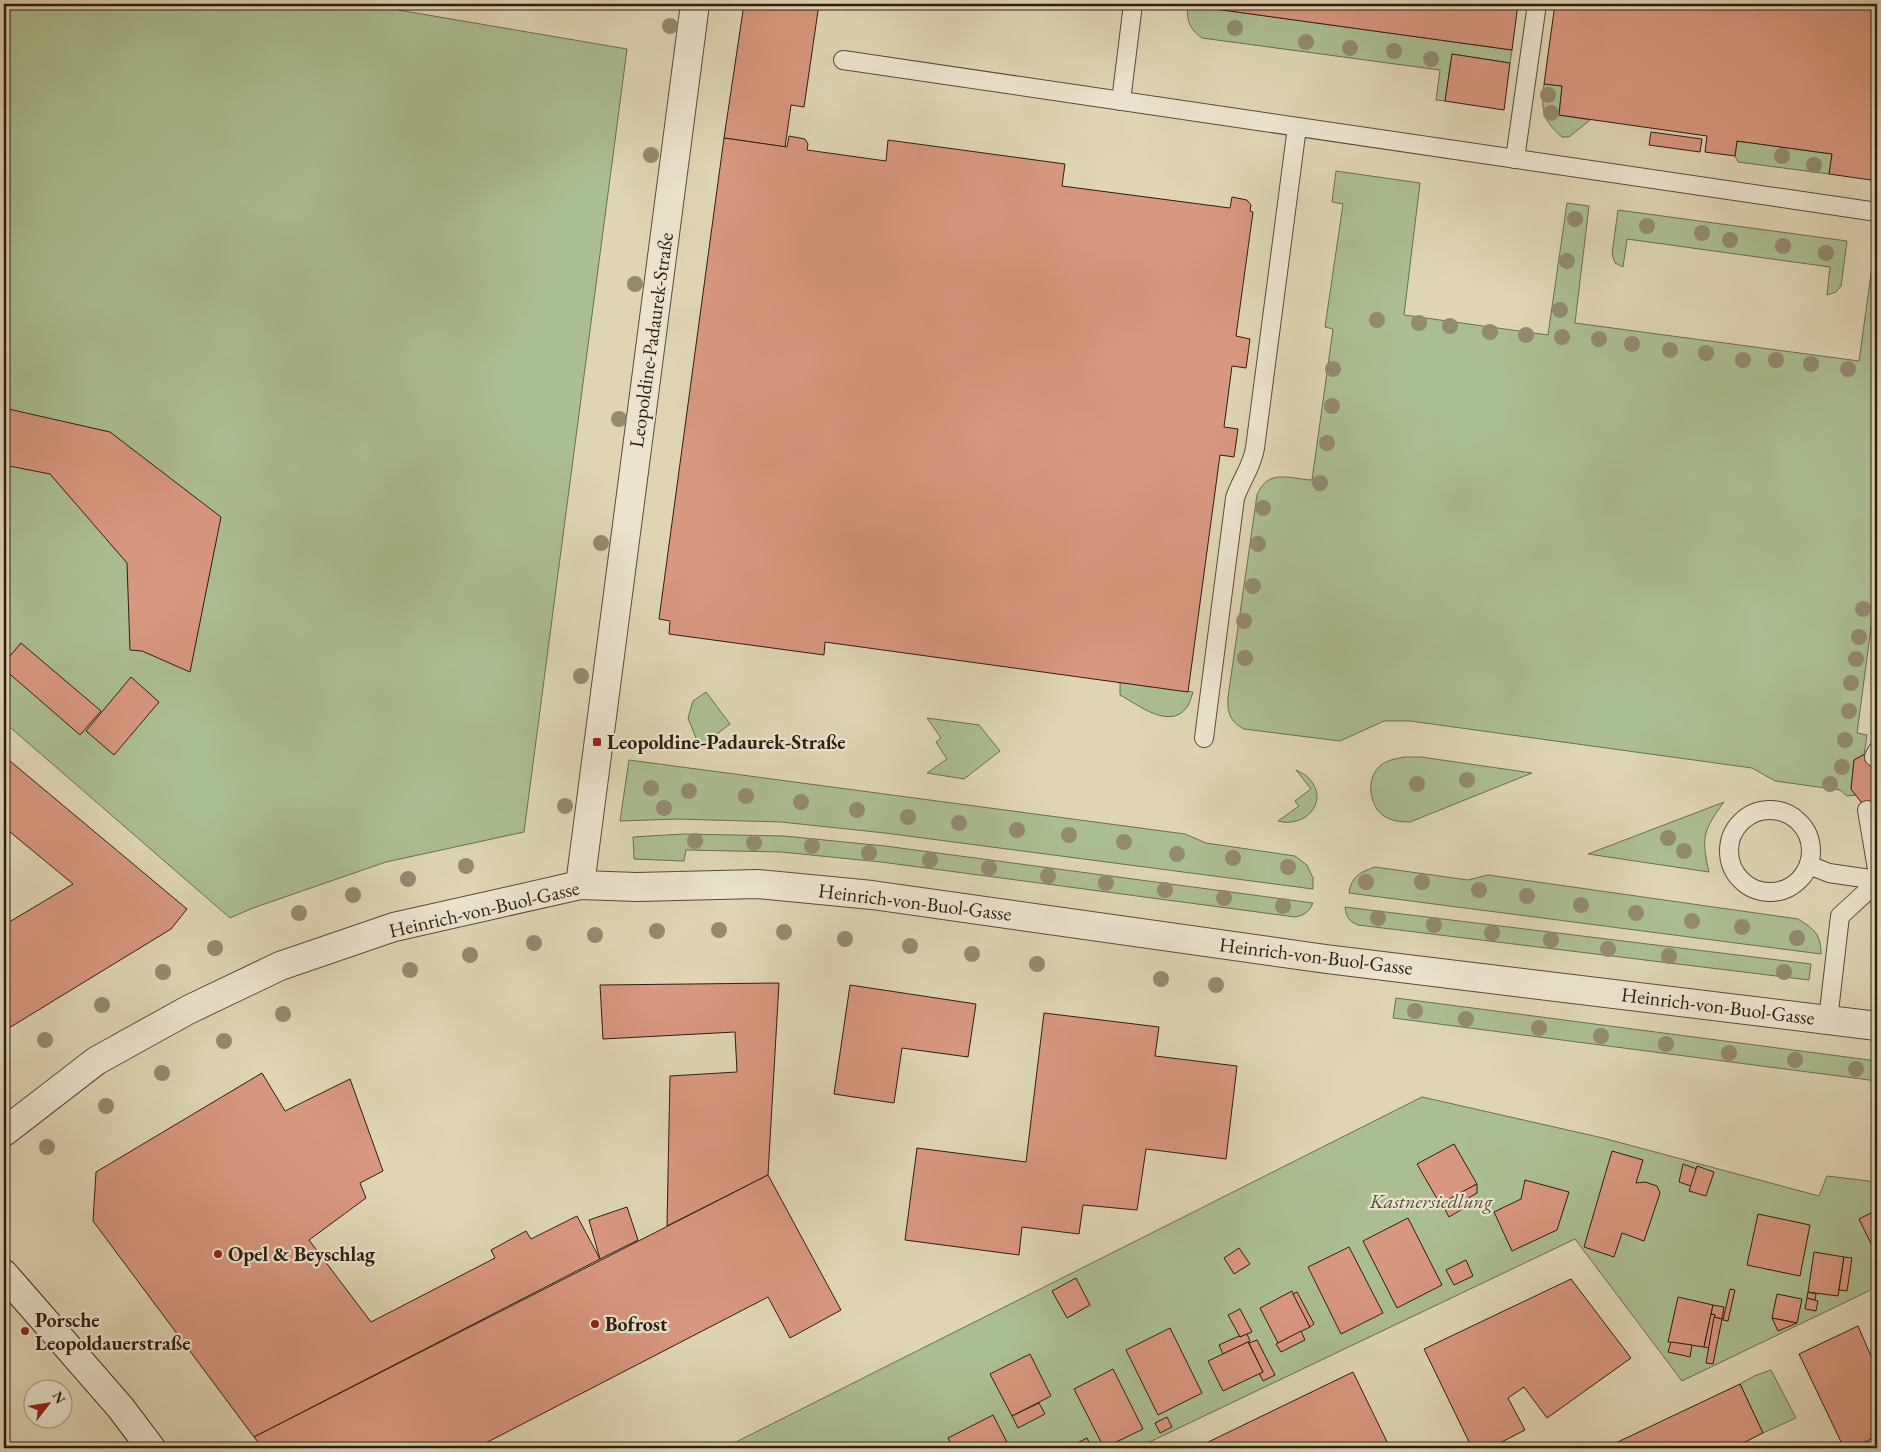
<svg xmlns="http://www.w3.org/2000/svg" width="1881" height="1452" viewBox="0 0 1881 1452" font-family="'EB Garamond',serif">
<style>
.green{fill:#abbe91;stroke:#6d6d52}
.building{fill:#d8977f;stroke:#2f1c13}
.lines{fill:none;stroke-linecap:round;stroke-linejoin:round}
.lane-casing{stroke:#5b4a3b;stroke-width:20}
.street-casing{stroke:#5b4a3b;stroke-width:30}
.secondary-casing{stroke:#2f1c13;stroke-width:30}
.lane{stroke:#eae4ce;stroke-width:18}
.street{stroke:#eae4ce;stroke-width:28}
.secondary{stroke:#eae4ce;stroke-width:28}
.tree{fill:#938a70}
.poi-dot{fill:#8f2418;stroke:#eae4ce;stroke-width:2}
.labels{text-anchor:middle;stroke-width:4.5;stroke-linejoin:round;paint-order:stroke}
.street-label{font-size:20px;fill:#2f1c13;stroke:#eae4ce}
.poi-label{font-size:20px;font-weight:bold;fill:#2f1c13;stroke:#eae4ce;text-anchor:start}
.park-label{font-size:20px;font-style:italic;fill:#544d39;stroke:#eae4ce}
</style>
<rect width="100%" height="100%" fill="#dfd5b3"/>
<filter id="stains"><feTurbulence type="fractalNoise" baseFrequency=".004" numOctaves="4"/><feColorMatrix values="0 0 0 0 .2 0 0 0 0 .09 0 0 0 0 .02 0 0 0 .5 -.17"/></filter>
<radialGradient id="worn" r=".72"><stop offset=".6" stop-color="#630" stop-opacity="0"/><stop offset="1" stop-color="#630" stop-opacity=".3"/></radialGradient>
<g class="green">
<polygon points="4,4 363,4 627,49 524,832 386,862 253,908 230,918 4,722"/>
<path d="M1188,4H1201V7L1512,50L1510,63L1452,54L1445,101L1436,100L1440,70L1202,38C1189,29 1186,19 1188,4Z"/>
<path d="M1544,84L1562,86L1559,115L1590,120L1569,137H1562C1542,120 1541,109 1544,84Z"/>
<polygon points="1737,141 1832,154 1829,174 1738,162 1735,156"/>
<path d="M1336,171L1420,183L1404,315L1548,335L1567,203L1589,206L1575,323L1859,361L1875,245L1877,246V583L1857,733L1867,735L1864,755L1854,760L1851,789L1856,795L1847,796L1840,790L1775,781L1752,768L1410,721H1384L1340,741L1244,729C1230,722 1227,712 1228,697L1257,495C1268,468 1289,479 1312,480L1333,329L1325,327L1343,204L1332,202Z"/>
<polygon points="1618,210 1847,241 1841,286 1836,292 1827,295 1830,267 1627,239 1623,267 1615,263 1612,254"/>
<path d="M1120,682L1193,692C1191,697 1190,703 1187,707C1170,731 1137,704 1120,695Z"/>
<polygon points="706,692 730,724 704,744 696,738 688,718 693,701"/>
<polygon points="927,718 979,725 1000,751 964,779 927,773 947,759 936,742 941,738"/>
<path d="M1404,757H1421L1532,773L1410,822C1400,822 1392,821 1384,816C1369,806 1366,779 1379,767C1385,760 1396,759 1404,757Z"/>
<polygon points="629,760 1185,834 1206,843 1295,856 1307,865 1313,878 1313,889 885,833 781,822 677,819 620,821"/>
<path d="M1296,770C1302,773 1308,776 1312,782C1328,805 1303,828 1278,821L1299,806L1295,801L1311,789Z"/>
<path d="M1724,802C1703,830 1701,838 1709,872L1588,854Z"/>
<path d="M683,834L784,836L885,846L1313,903C1309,912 1305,915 1295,917L881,862L781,852L686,850L684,861L634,859L633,837Z"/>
<path d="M1375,867L1468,880L1488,875L1798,919C1814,929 1821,934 1821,954L1349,893C1351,877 1360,872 1375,867Z"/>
<path d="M1345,907L1811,964L1809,980L1358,925C1349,921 1346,917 1345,907Z"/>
<polygon points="1396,998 1877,1061 1877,1081 1393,1018"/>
<polygon points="1422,1097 1603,1138 1819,1196 1827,1176 1877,1182 1877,1287 1682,1381 1575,1239 1137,1448 724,1448"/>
<polygon points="1771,1370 1796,1418 1763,1433 1740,1384 1754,1376"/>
</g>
<g class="building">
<polygon points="744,4 819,4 804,107 791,105 785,147 724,138"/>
<polygon points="1201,4 1518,4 1512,50 1200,7"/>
<polygon points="1555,4 1877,4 1877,159 1874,159 1871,180 1829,174 1832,154 1737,141 1735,156 1705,152 1707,136 1559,115 1562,86 1544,84"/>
<polygon points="1452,54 1510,63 1504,110 1445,101"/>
<polygon points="1651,132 1702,139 1700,152 1649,145"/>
<polygon points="789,136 805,139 808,144 807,150 886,161 888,140 1065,164 1062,186 1230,208 1232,197 1247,200 1251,205 1250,211 1253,212 1236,336 1250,339 1246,368 1232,366 1224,427 1238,429 1234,457 1220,455 1188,692 825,642 824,655 669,634 670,621 659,619 724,138 787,147"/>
<polygon points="4,408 110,432 221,517 190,672 142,651 130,650 127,563 50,474 4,465"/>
<polygon points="21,643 101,711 80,735 4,669 4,663"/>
<polygon points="131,677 159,702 114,755 86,731"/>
<polygon points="1863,755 1877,757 1877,819 1874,819 1851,789 1854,760"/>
<polygon points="4,756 187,909 171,929 4,1031 4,925 73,884 4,827"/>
<polygon points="779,983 768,1175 667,1226 670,1076 737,1072 735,1032 603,1039 600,985"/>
<polygon points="850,985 976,1004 968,1057 902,1048 894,1103 834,1094"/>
<polygon points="1044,1013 1159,1027 1155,1056 1237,1066 1226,1159 1146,1149 1137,1210 1083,1205 1079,1234 1022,1227 1019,1255 905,1240 917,1148 1026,1162"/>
<polygon points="262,1073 285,1111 350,1079 383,1171 360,1183 366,1198 309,1240 371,1322 495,1258 491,1250 526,1231 531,1239 577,1216 600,1259 254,1437 93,1221 96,1172"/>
<polygon points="1454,1144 1477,1184 1440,1204 1417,1164"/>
<polygon points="1612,1151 1643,1160 1636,1183 1645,1182 1657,1186 1660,1193 1644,1241 1622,1233 1614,1257 1584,1247"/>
<polygon points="1683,1164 1697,1169 1691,1186 1679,1182"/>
<polygon points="1697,1166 1714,1172 1706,1196 1689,1191"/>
<polygon points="768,1175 841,1310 790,1338 768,1297 476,1448 263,1448 254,1437"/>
<polygon points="1525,1180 1569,1192 1557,1230 1512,1251 1494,1212 1521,1199"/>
<polygon points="1477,1184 1477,1193 1463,1201 1458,1194"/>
<polygon points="1457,1195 1464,1208 1449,1217 1442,1204"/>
<polygon points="627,1207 638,1240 600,1259 589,1220"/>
<polygon points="1877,1210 1877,1256 1859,1219"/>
<polygon points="1758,1214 1810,1225 1800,1276 1747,1265"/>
<polygon points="1408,1218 1442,1285 1397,1308 1363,1241"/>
<polygon points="1349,1247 1383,1313 1341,1334 1308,1267"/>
<polygon points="1239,1248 1250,1264 1234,1274 1224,1258"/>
<polygon points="1814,1252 1844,1257 1838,1296 1808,1292"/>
<polygon points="1844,1257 1852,1258 1847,1291 1839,1290"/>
<polygon points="1466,1260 1473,1276 1454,1285 1446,1270"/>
<polygon points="1076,1278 1090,1305 1067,1318 1052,1291"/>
<polygon points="1571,1279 1631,1358 1547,1418 1524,1387 1508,1398 1525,1430 1490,1448 1472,1448 1424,1349"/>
<polygon points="1730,1289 1735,1290 1728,1321 1723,1320"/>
<polygon points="1292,1291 1310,1327 1278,1343 1260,1308"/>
<polygon points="1297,1292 1314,1324 1310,1327 1293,1294"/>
<polygon points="1808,1292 1816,1294 1815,1300 1807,1298"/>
<polygon points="1777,1294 1802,1299 1797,1323 1772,1318"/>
<polygon points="1678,1297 1713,1305 1704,1347 1668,1342"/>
<polygon points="1807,1298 1818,1301 1816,1311 1805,1309"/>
<polygon points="1713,1305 1724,1307 1722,1319 1714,1317 1715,1315 1711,1314"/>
<polygon points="1240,1309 1252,1332 1240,1337 1228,1315"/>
<polygon points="1711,1314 1715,1315 1709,1348 1704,1347"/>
<polygon points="1714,1317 1722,1319 1713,1364 1706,1363"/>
<polygon points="1772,1318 1797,1323 1778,1331"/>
<polygon points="1858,1326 1871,1356 1877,1353 1877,1436 1853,1448 1844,1448 1799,1354"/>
<polygon points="1170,1328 1202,1393 1158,1415 1126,1350"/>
<polygon points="1301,1331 1305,1340 1281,1352 1276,1344"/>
<polygon points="1247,1334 1250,1341 1223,1354 1219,1345 1239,1336 1240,1337"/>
<polygon points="1257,1340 1275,1375 1263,1381 1259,1373 1263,1372 1249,1343"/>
<polygon points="1248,1342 1263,1372 1223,1391 1208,1361"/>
<polygon points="1671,1342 1692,1345 1690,1357 1668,1352"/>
<polygon points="1030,1354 1051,1396 1012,1416 990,1374"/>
<polygon points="1113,1369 1143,1429 1104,1448 1074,1389"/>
<polygon points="1353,1372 1390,1448 1201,1448 1200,1446"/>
<polygon points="1740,1384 1763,1433 1743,1443 1745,1448 1605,1448"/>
<polygon points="1039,1403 1045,1414 1018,1428 1012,1416"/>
<polygon points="993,1415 1010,1448 953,1448 948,1438"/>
<polygon points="1167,1417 1172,1427 1160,1433 1155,1423"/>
<polygon points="1087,1438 1092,1448 1067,1448"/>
</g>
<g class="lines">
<defs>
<g id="lane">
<polyline points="843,60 1877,212"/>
<polyline points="1121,101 1133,4"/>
<polyline points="1515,159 1537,4"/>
<path d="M1204,738L1235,498C1241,480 1252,467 1255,448L1297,127"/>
<polyline points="1874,757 1877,751"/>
<circle cx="1770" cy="851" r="41"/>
<polyline points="1867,810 1877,869"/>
<polyline points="1809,865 1829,873 1877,880"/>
<polyline points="1828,1020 1840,916 1877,882"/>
</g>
<g id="street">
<polyline points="580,885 695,4"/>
<polyline points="4,1132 96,1061 188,1010 280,966 394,927 580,885 637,887 758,884 872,895 1326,959 1877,1026"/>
</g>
<polyline id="secondary" points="4,1274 120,1407 151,1448"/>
</defs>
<use href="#lane" class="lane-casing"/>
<use href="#street" class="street-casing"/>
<use href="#secondary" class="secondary-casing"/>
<use href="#lane" class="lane"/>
<use href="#street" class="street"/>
<use href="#secondary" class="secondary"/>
</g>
<g class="tree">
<circle cx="670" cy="26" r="8"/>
<circle cx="1235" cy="28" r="8"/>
<circle cx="1306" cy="42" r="8"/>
<circle cx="1350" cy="48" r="8"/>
<circle cx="1394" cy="51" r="8"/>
<circle cx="1431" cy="59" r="8"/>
<circle cx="1548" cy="95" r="8"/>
<circle cx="1551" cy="113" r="8"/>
<circle cx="651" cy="155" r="8"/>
<circle cx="1782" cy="156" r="8"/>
<circle cx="1814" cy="165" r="8"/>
<circle cx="1575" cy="219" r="8"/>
<circle cx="1647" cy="226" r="8"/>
<circle cx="1702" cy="233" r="8"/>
<circle cx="1730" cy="240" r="8"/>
<circle cx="1783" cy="246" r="8"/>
<circle cx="1826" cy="253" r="8"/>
<circle cx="1567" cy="261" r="8"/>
<circle cx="635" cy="284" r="8"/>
<circle cx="1560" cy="310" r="8"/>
<circle cx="1377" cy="320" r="8"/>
<circle cx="1419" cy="323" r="8"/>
<circle cx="1450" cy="326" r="8"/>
<circle cx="1490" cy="332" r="8"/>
<circle cx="1526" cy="335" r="8"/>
<circle cx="1562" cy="337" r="8"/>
<circle cx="1599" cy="339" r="8"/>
<circle cx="1632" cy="344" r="8"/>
<circle cx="1670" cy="350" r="8"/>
<circle cx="1706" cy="353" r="8"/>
<circle cx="1743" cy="360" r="8"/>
<circle cx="1776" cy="360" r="8"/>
<circle cx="1811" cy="364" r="8"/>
<circle cx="1333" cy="369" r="8"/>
<circle cx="1848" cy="369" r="8"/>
<circle cx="1332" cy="406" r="8"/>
<circle cx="619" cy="419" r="8"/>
<circle cx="1327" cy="443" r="8"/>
<circle cx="1320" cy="483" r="8"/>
<circle cx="1263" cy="508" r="8"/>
<circle cx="601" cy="543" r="8"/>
<circle cx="1258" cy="544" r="8"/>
<circle cx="1253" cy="586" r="8"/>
<circle cx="1863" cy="609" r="8"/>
<circle cx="1244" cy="621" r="8"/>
<circle cx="1859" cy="637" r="8"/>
<circle cx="1245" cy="658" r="8"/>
<circle cx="1856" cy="659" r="8"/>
<circle cx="581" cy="676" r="8"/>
<circle cx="1851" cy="683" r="8"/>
<circle cx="1849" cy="711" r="8"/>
<circle cx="1845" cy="740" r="8"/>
<circle cx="1842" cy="767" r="8"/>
<circle cx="1467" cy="780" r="8"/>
<circle cx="1417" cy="784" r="8"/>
<circle cx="1830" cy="784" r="8"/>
<circle cx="651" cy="788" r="8"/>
<circle cx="689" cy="791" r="8"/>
<circle cx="746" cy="796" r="8"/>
<circle cx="801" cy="802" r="8"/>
<circle cx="565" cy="806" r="8"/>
<circle cx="664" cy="808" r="8"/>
<circle cx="857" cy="810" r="8"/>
<circle cx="908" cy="817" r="8"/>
<circle cx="959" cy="823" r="8"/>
<circle cx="1017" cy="830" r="8"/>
<circle cx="1069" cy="835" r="8"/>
<circle cx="1668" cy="838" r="8"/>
<circle cx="695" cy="841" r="8"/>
<circle cx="1124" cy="842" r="8"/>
<circle cx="754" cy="843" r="8"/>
<circle cx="812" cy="846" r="8"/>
<circle cx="1684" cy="851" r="8"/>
<circle cx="869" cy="853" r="8"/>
<circle cx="1177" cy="854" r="8"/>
<circle cx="1233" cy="858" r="8"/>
<circle cx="930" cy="860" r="8"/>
<circle cx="466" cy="866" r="8"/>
<circle cx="1288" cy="867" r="8"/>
<circle cx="989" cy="868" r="8"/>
<circle cx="1048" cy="876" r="8"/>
<circle cx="408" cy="879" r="8"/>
<circle cx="1366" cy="882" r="8"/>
<circle cx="1422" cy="882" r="8"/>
<circle cx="1106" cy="883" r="8"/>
<circle cx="1165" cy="890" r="8"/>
<circle cx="1479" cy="890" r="8"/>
<circle cx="353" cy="895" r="8"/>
<circle cx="1527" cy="896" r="8"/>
<circle cx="1224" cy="898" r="8"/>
<circle cx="1581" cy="905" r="8"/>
<circle cx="1283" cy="906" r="8"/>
<circle cx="299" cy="913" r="8"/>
<circle cx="1636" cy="913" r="8"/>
<circle cx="1378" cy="918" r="8"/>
<circle cx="1692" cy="921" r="8"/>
<circle cx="1434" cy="925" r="8"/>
<circle cx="1742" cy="927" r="8"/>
<circle cx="719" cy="930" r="8"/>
<circle cx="657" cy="931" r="8"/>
<circle cx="784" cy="932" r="8"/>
<circle cx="1492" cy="933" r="8"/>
<circle cx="595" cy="935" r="8"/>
<circle cx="1797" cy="938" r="8"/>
<circle cx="845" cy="939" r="8"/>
<circle cx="1551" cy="940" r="8"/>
<circle cx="534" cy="943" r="8"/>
<circle cx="910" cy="946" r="8"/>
<circle cx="215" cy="948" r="8"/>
<circle cx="1608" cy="949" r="8"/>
<circle cx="972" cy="954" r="8"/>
<circle cx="470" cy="955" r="8"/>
<circle cx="1669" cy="956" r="8"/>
<circle cx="1037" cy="964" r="8"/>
<circle cx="410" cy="970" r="8"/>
<circle cx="163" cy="972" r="8"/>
<circle cx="1784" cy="972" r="8"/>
<circle cx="1161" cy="979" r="8"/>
<circle cx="1216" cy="985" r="8"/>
<circle cx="102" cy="1005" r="8"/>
<circle cx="1415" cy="1011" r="8"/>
<circle cx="283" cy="1014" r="8"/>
<circle cx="1466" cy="1019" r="8"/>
<circle cx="1539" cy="1028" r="8"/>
<circle cx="1601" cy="1036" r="8"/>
<circle cx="45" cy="1040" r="8"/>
<circle cx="224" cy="1041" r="8"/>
<circle cx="1666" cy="1044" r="8"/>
<circle cx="1729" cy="1053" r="8"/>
<circle cx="1795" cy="1060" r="8"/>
<circle cx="1856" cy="1069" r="8"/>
<circle cx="162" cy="1073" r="8"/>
<circle cx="106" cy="1106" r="8"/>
<circle cx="47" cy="1147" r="8"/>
</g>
<g class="poi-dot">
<rect x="592" y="737" width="10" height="10" rx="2.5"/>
<circle cx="218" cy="1254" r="5"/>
<circle cx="595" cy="1324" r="5"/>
<circle cx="25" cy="1331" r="5"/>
</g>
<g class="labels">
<g class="street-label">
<text transform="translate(651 340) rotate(-82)" y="7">Leopoldine-Padaurek-Straße</text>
<text transform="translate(915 902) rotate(7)" y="7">Heinrich-von-Buol-Gasse</text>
<text transform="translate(484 909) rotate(-13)" y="7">Heinrich-von-Buol-Gasse</text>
<text transform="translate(1316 956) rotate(7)" y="7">Heinrich-von-Buol-Gasse</text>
<text transform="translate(1718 1006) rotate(7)" y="7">Heinrich-von-Buol-Gasse</text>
</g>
<g class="poi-label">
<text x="607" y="749">Leopoldine-Padaurek-Straße</text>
<text x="228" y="1261">Opel &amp; Beyschlag</text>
<text x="35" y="1327">Porsche<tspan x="35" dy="23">Leopoldauerstraße</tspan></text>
<text x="605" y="1331">Bofrost</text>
</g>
<g class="park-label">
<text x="1431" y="1208">Kastnersiedlung</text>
</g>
</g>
<rect width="1881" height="1452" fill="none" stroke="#dfd5b3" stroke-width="20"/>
<rect x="5" y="5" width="1871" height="1442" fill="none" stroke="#2f1c13" stroke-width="2.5"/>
<rect x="10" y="10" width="1861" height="1432" fill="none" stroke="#2f1c13"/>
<g transform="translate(48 1404) rotate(59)"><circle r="24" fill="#eae4ce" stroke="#9f9483"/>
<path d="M0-4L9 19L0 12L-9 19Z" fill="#8f2418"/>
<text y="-8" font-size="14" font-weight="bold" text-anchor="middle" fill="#2f1c13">N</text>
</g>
<rect width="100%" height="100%" filter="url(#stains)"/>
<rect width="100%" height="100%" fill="url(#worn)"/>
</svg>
